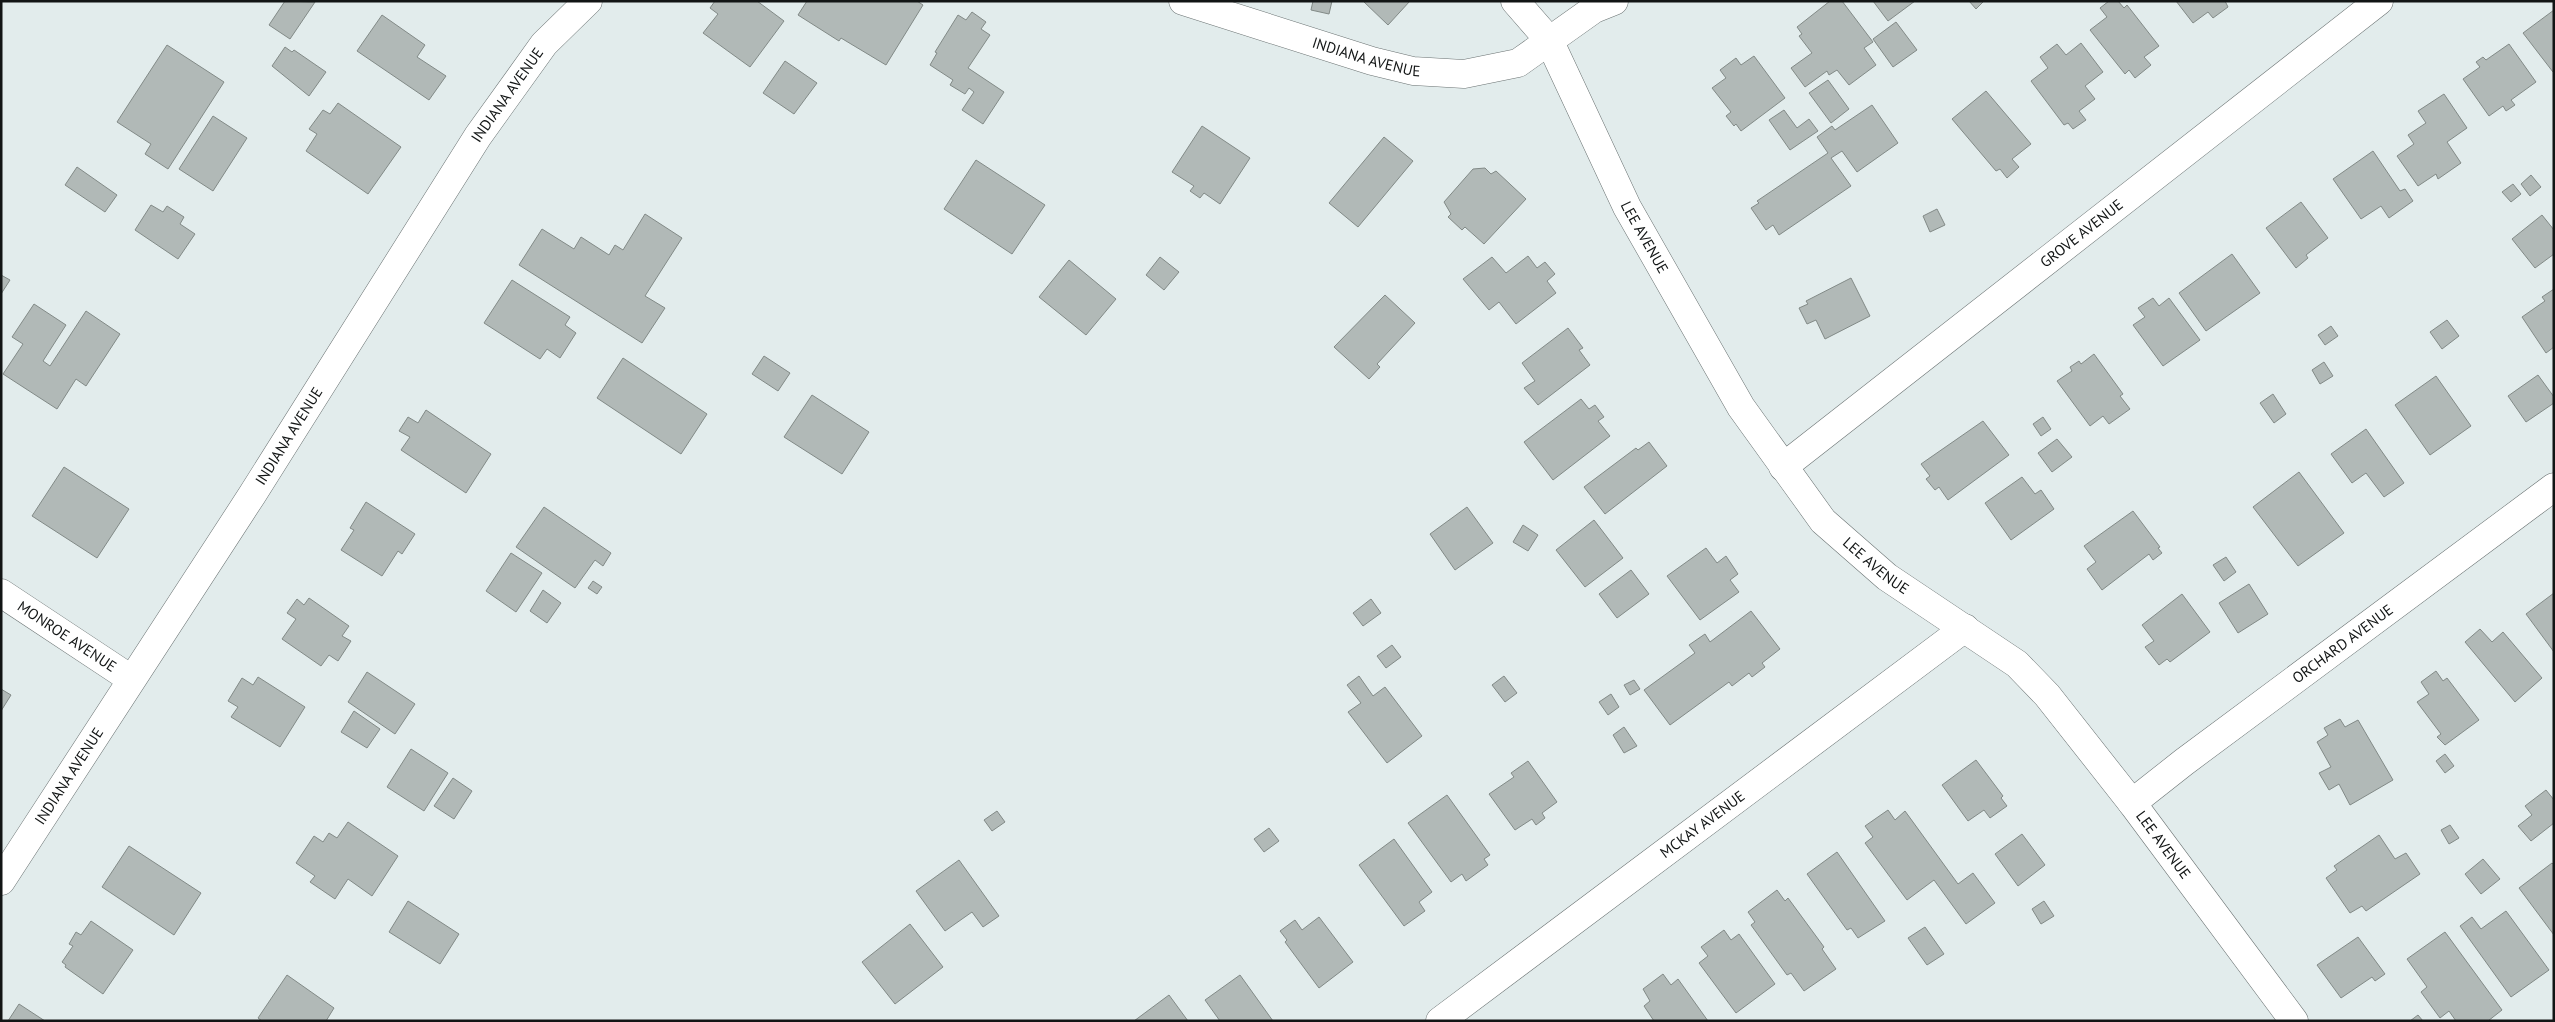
<svg xmlns="http://www.w3.org/2000/svg" width="2555" height="1022" viewBox="0 0 2555 1022" font-family="'PT Sans',sans-serif">
<style>
.building{fill:#b1b9b7;stroke:#828a87}
.lines{fill:none;stroke-linecap:round;stroke-linejoin:round}
.minor-casing{stroke:#6a7272;stroke-width:29}
.minor{stroke:#fff;stroke-width:28}
.labels{text-anchor:middle;stroke-width:5;stroke-linejoin:round;paint-order:stroke}
.street-label{font-size:15px;fill:#121515;stroke:#fff}
</style>
<rect width="100%" height="100%" fill="#e2ecec"/>
<g class="building">
<polygon points="285,1 315,2 290,39 269,25"/>
<polygon points="715,1 757,1 784,21 750,67 703,33 718,14 710,8"/>
<polygon points="807,1 917,1 923,5 886,65 841,38 839,41 798,15"/>
<polygon points="1313,1 1332,1 1329,14 1311,10"/>
<polygon points="1363,1 1410,1 1388,25"/>
<polygon points="1830,1 1842,1 1873,42 1864,48 1876,65 1849,85 1837,70 1829,75 1827,71 1805,87 1791,68 1812,53 1799,36 1802,34 1797,27"/>
<polygon points="1873,1 1915,1 1888,21"/>
<polygon points="1969,1 1984,1 1976,9"/>
<polygon points="2109,1 2118,1 2124,8 2127,5 2159,46 2144,57 2151,65 2135,78 2129,70 2125,74 2090,30 2107,17 2100,8"/>
<polygon points="2176,1 2225,1 2228,7 2213,18 2208,12 2193,23"/>
<polygon points="2554,10 2554,71 2553,72 2523,33"/>
<polygon points="972,12 986,22 981,29 990,35 968,68 1004,92 983,124 962,110 974,92 969,88 965,94 950,85 953,80 930,65 937,53 935,52 958,15 966,20"/>
<polygon points="382,15 425,45 417,57 446,76 429,100 357,51"/>
<polygon points="1896,22 1917,50 1893,67 1873,39"/>
<polygon points="2081,43 2103,72 2085,86 2095,99 2079,111 2086,120 2073,129 2068,123 2064,125 2031,81 2048,68 2040,57 2057,44 2066,55"/>
<polygon points="2509,44 2536,82 2511,100 2515,105 2506,111 2503,106 2489,116 2463,79 2480,67 2476,62 2483,57 2486,60"/>
<polygon points="167,45 224,82 168,169 145,154 151,144 117,122"/>
<polygon points="285,47 292,52 294,50 326,72 309,96 272,66"/>
<polygon points="1754,56 1785,98 1741,131 1736,124 1734,126 1726,116 1731,112 1712,88 1726,78 1720,70 1736,58 1741,65"/>
<polygon points="785,61 817,83 794,114 763,93"/>
<polygon points="1828,80 1849,109 1831,123 1809,93"/>
<polygon points="1986,91 2031,144 2012,159 2019,167 2007,178 2000,169 1996,171 1952,119"/>
<polygon points="2444,94 2467,128 2447,142 2461,163 2438,179 2436,174 2418,186 2397,156 2414,144 2408,135 2426,123 2418,111"/>
<polygon points="338,103 401,147 368,194 306,151 317,134 309,129 323,110 330,114"/>
<polygon points="1872,105 1898,143 1857,172 1842,151 1831,158 1851,186 1779,235 1773,225 1766,230 1751,208 1759,203 1757,201 1828,153 1817,137 1832,126 1835,130"/>
<polygon points="1784,110 1797,128 1809,119 1818,131 1790,150 1769,120"/>
<polygon points="213,116 247,138 213,191 179,169"/>
<polygon points="1202,126 1250,158 1220,204 1204,193 1200,198 1190,191 1194,186 1172,172"/>
<polygon points="1384,137 1413,161 1358,227 1329,203"/>
<polygon points="2373,151 2400,191 2405,189 2413,201 2389,218 2381,206 2361,219 2333,179"/>
<polygon points="976,160 1045,205 1012,254 944,209"/>
<polygon points="77,167 117,195 105,212 65,185"/>
<polygon points="1485,168 1491,174 1496,171 1526,199 1484,244 1465,227 1462,230 1448,217 1451,214 1444,202 1473,169"/>
<polygon points="2531,175 2541,187 2530,196 2521,184"/>
<polygon points="2513,184 2521,194 2511,202 2502,192"/>
<polygon points="2301,202 2328,238 2306,255 2308,258 2296,268 2266,228"/>
<polygon points="151,205 163,212 167,206 184,217 180,224 195,234 178,259 135,230"/>
<polygon points="1937,209 1945,225 1930,232 1923,216"/>
<polygon points="645,214 682,238 645,296 665,308 642,343 519,265 542,229 574,249 581,237 609,255 615,245 623,250"/>
<polygon points="2542,215 2554,230 2554,254 2535,268 2512,239"/>
<polygon points="2232,254 2260,293 2206,331 2179,293"/>
<polygon points="1528,256 1537,268 1545,262 1555,274 1547,281 1556,293 1516,324 1499,302 1489,310 1463,279 1492,257 1506,273"/>
<polygon points="1160,257 1179,272 1164,290 1146,275"/>
<polygon points="1069,260 1116,299 1086,335 1039,297"/>
<polygon points="1,275 10,280 1,294"/>
<polygon points="1851,278 1870,316 1825,339 1816,320 1807,324 1799,308 1808,304 1806,301"/>
<polygon points="512,280 570,317 565,325 576,333 560,358 547,349 540,359 484,323"/>
<polygon points="2554,289 2554,347 2546,353 2522,317 2545,301 2542,297"/>
<polygon points="1385,295 1415,323 1377,364 1380,367 1369,379 1334,347"/>
<polygon points="2153,298 2159,306 2169,298 2200,340 2163,366 2133,325 2145,317 2138,308"/>
<polygon points="34,304 66,325 43,361 50,366 86,311 120,334 86,386 76,379 57,409 3,374 23,344 12,337"/>
<polygon points="2447,320 2459,336 2442,349 2430,332"/>
<polygon points="2331,326 2338,336 2325,345 2318,335"/>
<polygon points="1568,328 1583,348 1579,350 1590,365 1538,405 1524,388 1535,381 1522,363"/>
<polygon points="2094,354 2123,394 2120,396 2130,409 2109,424 2103,416 2090,426 2057,381 2072,371 2070,367 2079,361 2081,364"/>
<polygon points="764,356 790,373 778,391 752,374"/>
<polygon points="623,358 707,414 681,454 597,398"/>
<polygon points="2324,362 2333,376 2320,384 2312,370"/>
<polygon points="2538,375 2554,397 2554,403 2526,422 2508,396"/>
<polygon points="2436,376 2471,426 2430,455 2395,405"/>
<polygon points="2273,394 2286,414 2274,423 2260,403"/>
<polygon points="812,395 869,432 842,474 784,437"/>
<polygon points="1581,399 1589,409 1595,405 1604,417 1598,421 1610,436 1553,480 1524,442"/>
<polygon points="426,410 491,454 466,493 401,450 410,437 399,431 408,417 418,423"/>
<polygon points="2043,417 2051,429 2041,436 2033,424"/>
<polygon points="1983,421 2009,455 1948,500 1939,487 1935,490 1926,479 1930,476 1921,464"/>
<polygon points="2366,429 2404,483 2384,497 2366,473 2352,483 2331,454"/>
<polygon points="2057,439 2072,457 2052,472 2038,453"/>
<polygon points="1649,442 1667,466 1605,514 1584,487 1636,448 1638,450"/>
<polygon points="64,467 129,509 97,558 32,516"/>
<polygon points="2299,472 2344,533 2298,566 2253,507"/>
<polygon points="2022,477 2035,494 2041,490 2054,509 2011,540 1985,503"/>
<polygon points="366,502 415,534 402,554 398,551 382,576 341,550 354,530 350,528"/>
<polygon points="544,507 611,553 603,566 595,560 575,588 516,547"/>
<polygon points="1467,507 1493,543 1455,570 1430,534"/>
<polygon points="2133,511 2160,547 2158,548 2162,553 2153,560 2149,554 2102,590 2087,569 2096,562 2084,546"/>
<polygon points="1594,520 1623,558 1585,587 1556,550"/>
<polygon points="1523,525 1538,535 1528,551 1513,542"/>
<polygon points="1706,548 1717,563 1726,556 1738,574 1730,580 1739,592 1700,620 1667,576"/>
<polygon points="511,553 542,573 516,612 486,591"/>
<polygon points="2226,557 2236,572 2224,581 2213,565"/>
<polygon points="1631,570 1649,594 1617,618 1599,594"/>
<polygon points="593,581 602,587 597,594 588,588"/>
<polygon points="2249,584 2268,614 2238,633 2219,603"/>
<polygon points="543,590 561,603 547,623 530,611"/>
<polygon points="2554,593 2554,652 2526,614"/>
<polygon points="2182,594 2210,632 2170,662 2167,659 2159,665 2145,647 2154,641 2142,625"/>
<polygon points="309,598 349,626 342,636 351,641 338,661 329,655 321,666 282,639 296,619 287,613 297,599 304,605"/>
<polygon points="1371,599 1381,613 1363,626 1353,613"/>
<polygon points="1751,611 1780,649 1762,663 1765,667 1752,677 1749,673 1732,686 1729,682 1670,725 1644,690 1695,653 1689,645 1705,634 1710,642"/>
<polygon points="2480,629 2492,642 2503,632 2542,678 2515,702 2465,642"/>
<polygon points="1392,645 1401,657 1386,668 1377,656"/>
<polygon points="2436,671 2443,681 2447,678 2479,720 2445,745 2437,737 2441,734 2417,702 2429,694 2421,682"/>
<polygon points="367,672 415,704 395,734 348,702"/>
<polygon points="1359,676 1373,696 1385,687 1422,736 1387,763 1348,712 1361,703 1347,685"/>
<polygon points="1504,676 1517,693 1505,702 1492,685"/>
<polygon points="258,677 305,707 280,747 231,717 238,707 228,701 242,678 253,685"/>
<polygon points="1634,680 1640,689 1630,695 1624,685"/>
<polygon points="1,689 11,695 1,711"/>
<polygon points="1611,694 1619,707 1608,715 1599,702"/>
<polygon points="354,711 380,729 367,748 341,732"/>
<polygon points="2340,719 2345,727 2358,720 2393,780 2350,805 2339,784 2329,790 2319,773 2331,767 2317,742 2328,735 2324,728"/>
<polygon points="1624,727 1637,746 1624,753 1613,735"/>
<polygon points="411,749 448,773 424,811 387,787"/>
<polygon points="2445,754 2454,766 2445,773 2436,761"/>
<polygon points="1976,760 2003,796 2001,798 2007,806 1990,818 1984,810 1968,821 1942,785"/>
<polygon points="1528,761 1557,802 1542,813 1545,818 1536,825 1532,819 1515,830 1489,794 1514,777 1511,773"/>
<polygon points="453,778 472,791 454,819 434,806"/>
<polygon points="2546,790 2554,800 2554,823 2531,841 2518,826 2532,815 2525,806"/>
<polygon points="1447,795 1490,855 1484,859 1488,865 1466,881 1462,874 1451,882 1408,823"/>
<polygon points="1888,810 1895,820 1905,811 1958,884 1973,873 1995,903 1966,924 1934,880 1907,900 1865,843 1873,837 1865,826"/>
<polygon points="997,811 1005,822 992,831 984,820"/>
<polygon points="348,822 398,856 372,896 348,879 335,899 310,882 315,876 296,863 314,836 323,842 329,833 337,838"/>
<polygon points="2450,825 2459,838 2449,844 2441,830"/>
<polygon points="1269,828 1279,841 1264,852 1254,839"/>
<polygon points="2022,834 2045,865 2018,886 1995,854"/>
<polygon points="2379,835 2395,859 2406,853 2420,874 2366,911 2362,906 2350,913 2326,878 2337,870 2334,866"/>
<polygon points="1394,839 1432,892 1419,902 1425,911 1404,926 1359,865"/>
<polygon points="129,846 201,893 174,935 102,887"/>
<polygon points="1837,852 1885,921 1858,938 1851,928 1847,930 1807,874"/>
<polygon points="2483,859 2500,879 2481,894 2465,874"/>
<polygon points="959,860 999,916 983,927 972,912 945,931 916,891"/>
<polygon points="2552,863 2554,865 2554,935 2519,888"/>
<polygon points="1777,890 1785,901 1788,898 1824,947 1822,949 1836,969 1804,991 1791,973 1787,975 1751,925 1755,922 1748,912"/>
<polygon points="408,901 459,934 440,964 389,932"/>
<polygon points="2044,901 2054,916 2041,924 2032,909"/>
<polygon points="2506,911 2549,970 2511,997 2460,926 2472,917 2481,929"/>
<polygon points="1319,917 1353,962 1319,988 1285,942 1287,940 1280,931 1295,920 1302,930"/>
<polygon points="91,921 133,950 103,994 65,967 66,965 62,962 73,946 69,944 76,932 81,935"/>
<polygon points="910,924 943,967 895,1004 862,962"/>
<polygon points="1925,927 1944,954 1927,965 1908,938"/>
<polygon points="1724,930 1731,940 1739,934 1775,984 1736,1013 1699,963 1708,956 1701,947"/>
<polygon points="2445,932 2502,1010 2488,1021 2456,1021 2449,1011 2440,1018 2421,992 2427,987 2407,959"/>
<polygon points="2358,937 2385,974 2375,981 2372,977 2341,998 2317,965"/>
<polygon points="1663,974 1671,985 1678,979 1708,1021 1654,1021 1644,1006 1650,1001 1643,989"/>
<polygon points="287,975 334,1008 326,1021 262,1021 258,1018"/>
<polygon points="1240,975 1273,1021 1220,1021 1205,1000"/>
<polygon points="1169,995 1188,1021 1134,1021"/>
<polygon points="19,1004 45,1021 8,1021"/>
<polygon points="2418,1015 2423,1021 2410,1021"/>
</g>
<g class="lines">
<defs>
<g id="minor">
<path id="s1" d="M1183,1L1372,61L1413,71L1464,74L1518,63L1594,9L1614,1"/>
<path id="s2" d="M1515,1L1549,40L1627,207L1741,407L1823,521L1887,577L2017,664L2047,695L2132,803L2294,1021"/>
<path id="s3" d="M1783,467L2379,1"/>
<path id="s4" d="M1,593L131,679"/>
<path id="s5" d="M2132,803L2184,762L2554,487"/>
<path id="s6" d="M1,881L252,495L478,136L544,44L588,1"/>
<path id="s7" d="M1440,1021L1965,628"/>
</g>
</defs>
<use href="#minor" class="minor-casing"/>
<use href="#minor" class="minor"/>
</g>
<g class="labels">
<g class="street-label">
<text dy="5" stroke="none"><textPath href="#s1" startOffset="192">INDIANA AVENUE</textPath></text>
<text dy="5" stroke="none"><textPath href="#s6" startOffset="935">INDIANA AVENUE</textPath></text>
<text dy="5" stroke="none"><textPath href="#s3" startOffset="379">GROVE AVENUE</textPath></text>
<text dy="5" stroke="none"><textPath href="#s2" startOffset="271">LEE AVENUE</textPath></text>
<text dy="5" stroke="none"><textPath href="#s6" startOffset="530">INDIANA AVENUE</textPath></text>
<text dy="5" stroke="none"><textPath href="#s2" startOffset="676">LEE AVENUE</textPath></text>
<text dy="5" stroke="none"><textPath href="#s4" startOffset="79">MONROE AVENUE</textPath></text>
<text dy="5" stroke="none"><textPath href="#s5" startOffset="264">ORCHARD AVENUE</textPath></text>
<text dy="5" stroke="none"><textPath href="#s6" startOffset="125">INDIANA AVENUE</textPath></text>
<text dy="5" stroke="none"><textPath href="#s7" startOffset="328">MCKAY AVENUE</textPath></text>
<text dy="5" stroke="none"><textPath href="#s2" startOffset="1081">LEE AVENUE</textPath></text>
</g>
</g>
<rect width="2555" height="1022" fill="none" stroke="#121515" stroke-width="5"/>
</svg>
